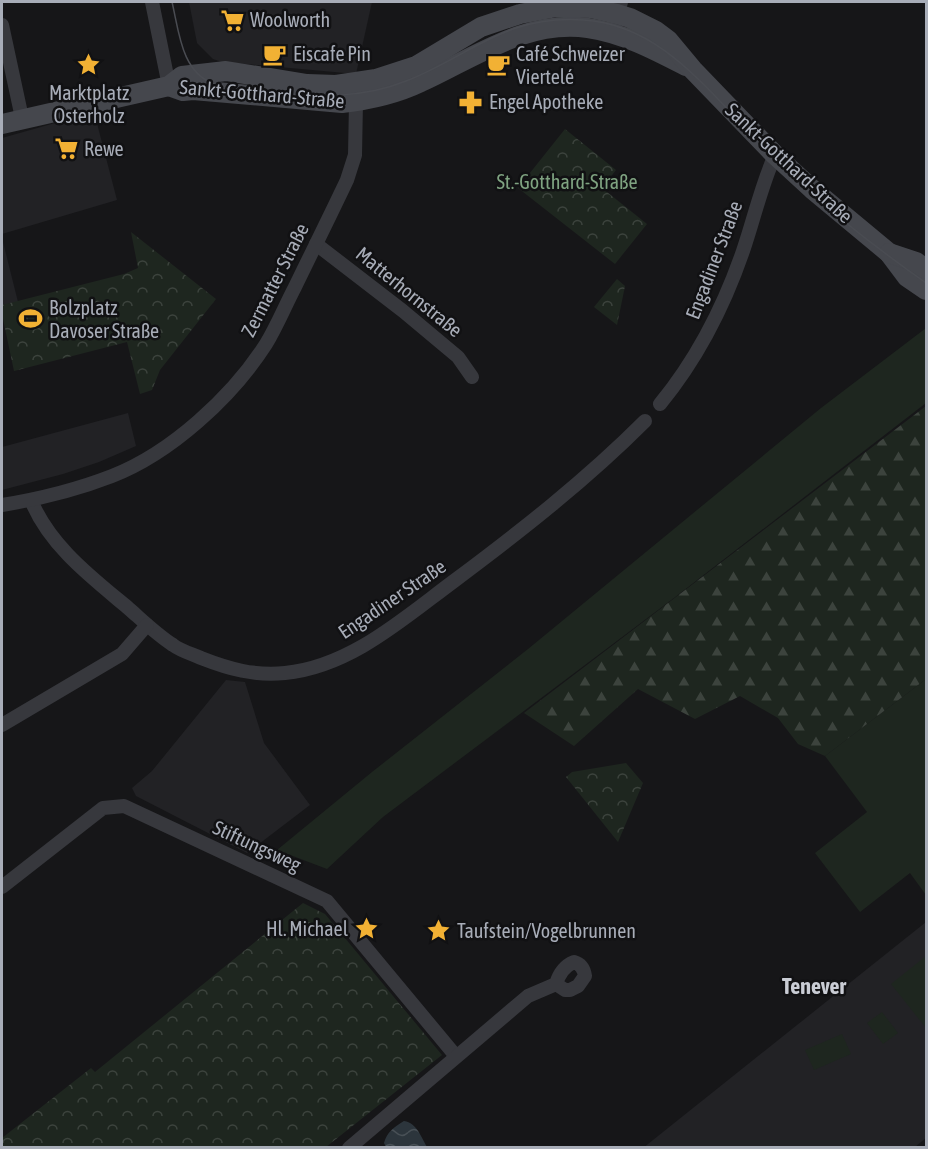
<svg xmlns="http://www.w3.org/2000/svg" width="928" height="1149" viewBox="0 0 928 1149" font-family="'Asap Condensed',sans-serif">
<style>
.built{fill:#222225}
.green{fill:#1e261f}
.forest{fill:url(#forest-firs)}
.park{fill:url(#park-crowns)}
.water{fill:url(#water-waves)}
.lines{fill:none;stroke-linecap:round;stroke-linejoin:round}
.street{stroke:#37383d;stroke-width:14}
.secondary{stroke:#45474d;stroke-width:20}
.tram{stroke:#4a4c52;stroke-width:1.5}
.labels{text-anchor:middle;stroke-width:5;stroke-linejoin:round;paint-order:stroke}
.poi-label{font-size:20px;fill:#a8adb8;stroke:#111113;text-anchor:start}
.street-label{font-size:20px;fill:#a8adb8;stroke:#111113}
.park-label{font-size:20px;fill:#7fa381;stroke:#111113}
.quarter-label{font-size:22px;font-weight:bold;fill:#c9ccd4;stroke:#111113}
</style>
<defs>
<pattern id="forest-firs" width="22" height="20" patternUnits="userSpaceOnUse" patternTransform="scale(1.5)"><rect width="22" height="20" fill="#1e261f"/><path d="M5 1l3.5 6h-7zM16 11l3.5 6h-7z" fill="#3c433d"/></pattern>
<pattern id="park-crowns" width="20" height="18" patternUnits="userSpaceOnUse" patternTransform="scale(1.5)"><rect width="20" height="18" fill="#1e261f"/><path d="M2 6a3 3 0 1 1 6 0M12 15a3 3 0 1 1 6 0" fill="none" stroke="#3c433d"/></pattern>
<pattern id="water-waves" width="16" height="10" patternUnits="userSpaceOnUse" patternTransform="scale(1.5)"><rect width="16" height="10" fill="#2c353c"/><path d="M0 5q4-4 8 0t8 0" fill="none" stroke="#485056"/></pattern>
</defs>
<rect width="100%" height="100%" fill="#161618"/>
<g class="built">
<polygon points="189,2 372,2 356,74 222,62 213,59 197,43"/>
<polygon points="94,112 117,200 2,234 2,138"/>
<polygon points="2,238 18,302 2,305"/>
<polygon points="128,413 136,446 99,462 63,474 2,490 2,447"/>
<polygon points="226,680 245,682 264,743 310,805 247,853 136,796 132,788 152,771"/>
<polygon points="926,922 926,1138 915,1147 643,1148"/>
</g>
<g class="green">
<polygon points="926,328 926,403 674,598 383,817 327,869 277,850 372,772 528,649 821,408"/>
<polygon points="926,679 926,895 910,873 860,912 815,853 867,812 825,756"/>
<polygon points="926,956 926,1028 891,984"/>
<polygon points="882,1012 898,1033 883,1044 867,1023"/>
<polygon points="842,1034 851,1054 814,1070 805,1050"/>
</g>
<polygon class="forest" points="926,406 926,679 825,756 798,744 778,718 740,696 695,719 638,689 574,746 524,713"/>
<g class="park">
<polygon points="565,129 616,170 602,188 647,224 615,264 518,188"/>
<polygon points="131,232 216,299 160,370 152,390 140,394 127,342 14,371 2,314 2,305 124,274 138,268"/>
<polygon points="617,279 625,286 617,325 594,307"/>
<polygon points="626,763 643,783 618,842 566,777 572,772"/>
<polygon points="303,903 325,914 442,1055 326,1147 2,1147 2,1138 91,1068 95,1072"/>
</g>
<path class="water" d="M404,1121C417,1123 421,1137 427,1147H386L384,1143C387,1132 394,1127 404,1121Z"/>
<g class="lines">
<g class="street">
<polyline points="152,2 169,86"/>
<polyline points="615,23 621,2"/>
<polyline points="2,25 22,118"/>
<polyline points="316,244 403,311 458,357 472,377"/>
<path d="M660,404C697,359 724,306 743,251C754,219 761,186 775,155"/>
<path d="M31,500C49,545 91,577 127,607C142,620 156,634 173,645C181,651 192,654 201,658C229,669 254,676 285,673C350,667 404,618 454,581C521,531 586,480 645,421"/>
<path d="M2,505C39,499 76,490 112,476C171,453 232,397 266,344C277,326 285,306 295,287C312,252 330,216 347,180L355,155L356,102"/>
<polyline points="2,725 122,654 147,625"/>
<polyline points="2,887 103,808 124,806 327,901 455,1055"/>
<path d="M349,1148L528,996L556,984C559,974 564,966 574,962C581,964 584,969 585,976L578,986L570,990H565L556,984"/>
</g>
<g class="secondary">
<path d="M169,86L183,91L193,90L342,103C369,100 396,94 421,82C474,58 526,19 588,28C623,33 655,50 686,66"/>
<polyline points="2,124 169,86 182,76 226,71 307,84 336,85 376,79 416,66 481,27 520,14 556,7 591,8 617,14 630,18 656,31 668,40 693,70 775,155 812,189 889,253 907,277 926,290"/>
<polyline points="889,253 916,262 926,269"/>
</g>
<path class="tram" d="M172,2C179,31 181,72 214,84C231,90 252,90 269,92C316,97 362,99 406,81C472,55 504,15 583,20C651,24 694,74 738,120C760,144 782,167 806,189C844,223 885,254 926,283"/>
</g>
<defs>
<symbol id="supermarket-bare" viewBox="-9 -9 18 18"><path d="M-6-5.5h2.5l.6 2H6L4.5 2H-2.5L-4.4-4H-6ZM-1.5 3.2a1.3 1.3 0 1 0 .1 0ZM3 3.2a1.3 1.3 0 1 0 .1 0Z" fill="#f2b134" stroke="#111113" stroke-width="2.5" paint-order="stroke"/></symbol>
<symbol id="cafe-bare" viewBox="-9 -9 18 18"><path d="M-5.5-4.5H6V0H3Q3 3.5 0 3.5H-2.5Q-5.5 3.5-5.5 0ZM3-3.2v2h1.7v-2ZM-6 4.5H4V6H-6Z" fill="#f2b134" stroke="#111113" stroke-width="2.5" paint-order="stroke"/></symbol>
<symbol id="sight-bare" viewBox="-9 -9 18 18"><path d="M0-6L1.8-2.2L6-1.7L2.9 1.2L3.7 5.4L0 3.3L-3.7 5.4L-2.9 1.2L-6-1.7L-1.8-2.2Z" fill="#f2b134" stroke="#111113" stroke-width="2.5" paint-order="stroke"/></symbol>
<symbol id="pharmacy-bare" viewBox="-9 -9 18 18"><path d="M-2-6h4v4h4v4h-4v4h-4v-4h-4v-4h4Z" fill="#f2b134" stroke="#111113" stroke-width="2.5" paint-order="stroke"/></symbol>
<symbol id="stadium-bare" viewBox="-9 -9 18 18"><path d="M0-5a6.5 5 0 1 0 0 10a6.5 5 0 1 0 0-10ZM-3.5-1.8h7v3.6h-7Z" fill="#f2b134" stroke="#111113" stroke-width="2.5" paint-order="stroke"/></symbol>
</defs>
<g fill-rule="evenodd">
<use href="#supermarket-bare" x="216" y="4" width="33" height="33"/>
<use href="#cafe-bare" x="258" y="38" width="33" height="33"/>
<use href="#sight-bare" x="72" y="48" width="33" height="33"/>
<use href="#cafe-bare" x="482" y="48" width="33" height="33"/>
<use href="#pharmacy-bare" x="454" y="86" width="33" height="33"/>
<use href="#supermarket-bare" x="50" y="132" width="33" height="33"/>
<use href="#stadium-bare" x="14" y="302" width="33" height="33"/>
<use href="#sight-bare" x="350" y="912" width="33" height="33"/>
<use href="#sight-bare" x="422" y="914" width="33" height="33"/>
</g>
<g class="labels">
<g class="poi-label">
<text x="250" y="27">Woolworth</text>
<text x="293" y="61">Eiscafe Pin</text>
<text x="516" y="61">Café Schweizer<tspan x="516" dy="23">Viertelé</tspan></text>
<text x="89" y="100" text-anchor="middle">Marktplatz<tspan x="89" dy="23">Osterholz</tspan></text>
<text x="489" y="109">Engel Apotheke</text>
<text x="84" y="156">Rewe</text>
<text x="49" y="315">Bolzplatz<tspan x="49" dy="23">Davoser Straße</tspan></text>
<text x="348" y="936" text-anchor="end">Hl. Michael</text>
<text x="457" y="938">Taufstein/Vogelbrunnen</text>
</g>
<g class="street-label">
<text transform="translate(262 94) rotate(5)" y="7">Sankt-Gotthard-Straße</text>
<text transform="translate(789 163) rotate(43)" y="7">Sankt-Gotthard-Straße</text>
<text transform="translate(714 260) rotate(-69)" y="7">Engadiner Straße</text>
<text transform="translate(275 280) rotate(-63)" y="7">Zermatter Straße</text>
<text transform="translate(409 292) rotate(39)" y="7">Matterhornstraße</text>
<text transform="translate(392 599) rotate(-34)" y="7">Engadiner Straße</text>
<text transform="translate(257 846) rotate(25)" y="7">Stiftungsweg</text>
</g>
<g class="park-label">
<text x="567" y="189">St.-Gotthard-Straße</text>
</g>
<g class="quarter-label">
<text x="814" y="994">Tenever</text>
</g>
</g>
<rect width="928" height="1149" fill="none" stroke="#a8adb8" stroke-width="6"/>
</svg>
